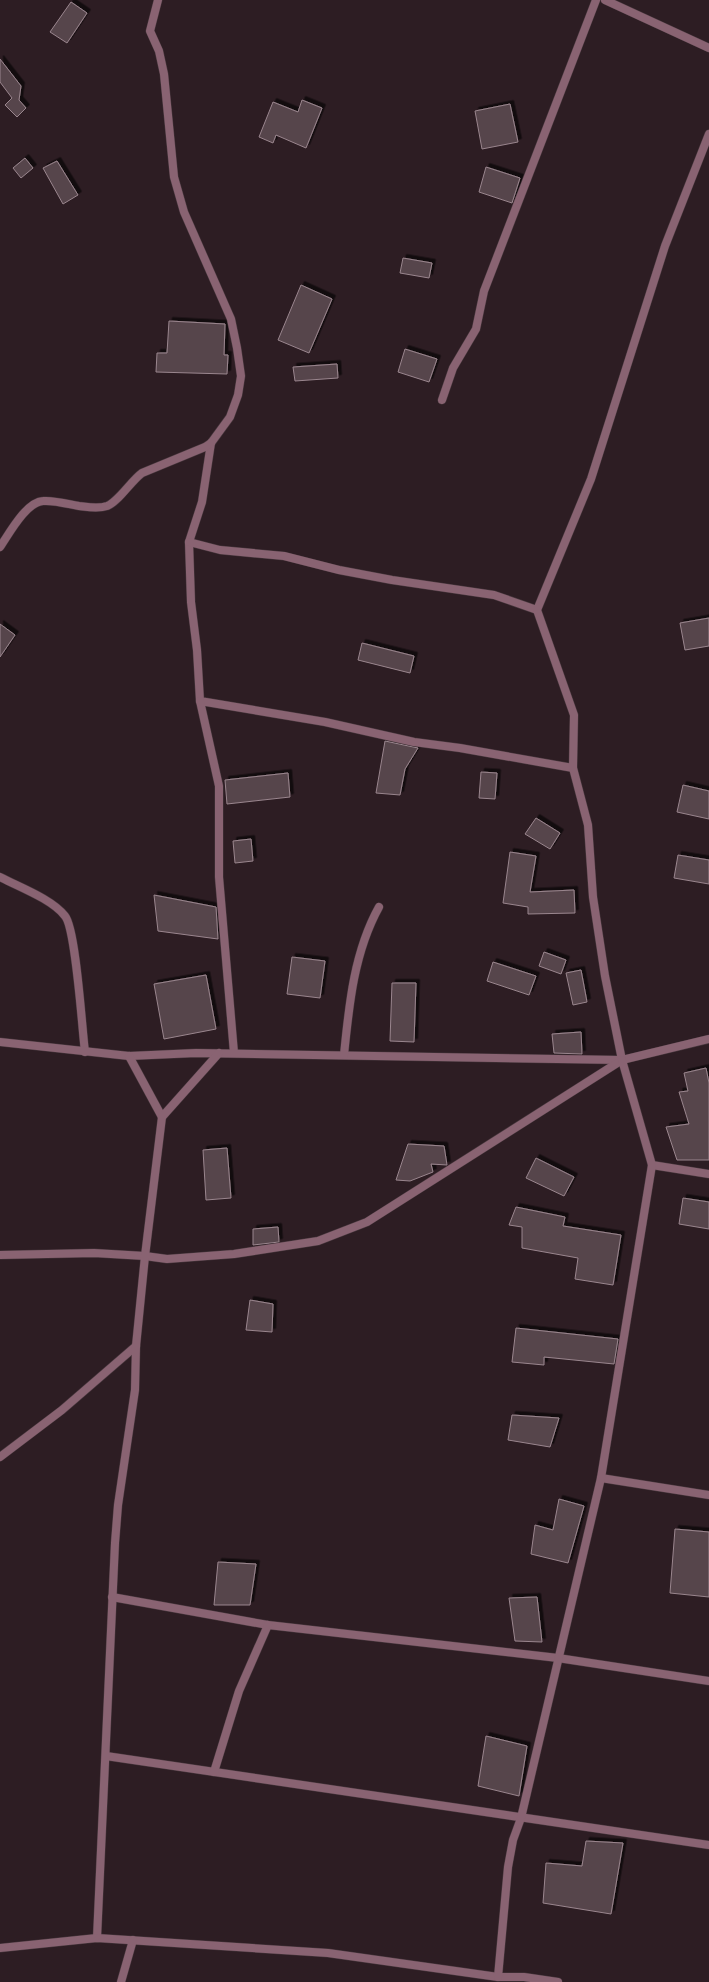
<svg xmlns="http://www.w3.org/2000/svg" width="709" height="1982" viewBox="0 0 709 1982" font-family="'IBM Plex Sans',sans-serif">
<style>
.building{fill:#57454c;stroke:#9a868e;filter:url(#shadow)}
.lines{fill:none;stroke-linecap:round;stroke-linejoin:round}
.minor-casing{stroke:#48383e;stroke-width:9}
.minor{stroke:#896372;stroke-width:8}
</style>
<defs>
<filter id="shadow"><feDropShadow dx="3.5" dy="-3.5" stdDeviation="0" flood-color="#0009"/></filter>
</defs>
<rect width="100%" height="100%" fill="#2d1d23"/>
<g class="building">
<polygon points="71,2 87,13 67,43 50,32"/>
<polygon points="0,59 21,86 19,100 26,108 17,117 5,105 12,98 0,82"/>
<polygon points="302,100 322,108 306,148 276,135 273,143 259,137 273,102 298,112"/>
<polygon points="510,104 518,142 482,149 475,111"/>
<polygon points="25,158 33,168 21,178 13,168"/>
<polygon points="57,161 78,195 63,204 43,168"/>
<polygon points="486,167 520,178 512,203 479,192"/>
<polygon points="403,258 432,263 429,278 400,273"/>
<polygon points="301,285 332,299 309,353 278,340"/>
<polygon points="169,321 225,324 224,355 228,355 227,374 156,372 157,353 167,353"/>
<polygon points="405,349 437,359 429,382 398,372"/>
<polygon points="337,364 338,378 295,381 293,367"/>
<polygon points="709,618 709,646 685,650 680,623"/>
<polygon points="0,624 15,635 0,657"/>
<polygon points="362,643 414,656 410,673 358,660"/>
<polygon points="385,741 418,748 405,769 400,795 376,793"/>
<polygon points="481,772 497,773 495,799 479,798"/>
<polygon points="288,773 290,797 227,804 225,780"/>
<polygon points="683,785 709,791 709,819 677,812"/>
<polygon points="536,818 560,833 550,849 525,834"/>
<polygon points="251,839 253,861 235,863 233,841"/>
<polygon points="510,852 536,856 530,892 574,890 575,913 528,914 528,907 503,903"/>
<polygon points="678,855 709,860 709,884 674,878"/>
<polygon points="154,895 216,907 218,939 158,931"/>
<polygon points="544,952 566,960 561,974 539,966"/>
<polygon points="292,957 325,961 320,998 287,994"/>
<polygon points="493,962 536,976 529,995 487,981"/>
<polygon points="581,970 587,1002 573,1005 566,973"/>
<polygon points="206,975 216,1029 164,1039 154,984"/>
<polygon points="392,983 416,983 414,1042 390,1041"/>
<polygon points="581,1032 582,1054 554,1053 552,1034"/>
<polygon points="706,1068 709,1083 709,1160 677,1160 666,1127 689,1124 679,1092 688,1091 684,1073"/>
<polygon points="408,1144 444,1146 447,1165 431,1164 433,1172 410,1181 396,1180"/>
<polygon points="227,1148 231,1198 206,1200 203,1150"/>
<polygon points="536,1158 574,1177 564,1196 526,1178"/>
<polygon points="683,1198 709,1202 709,1229 679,1224"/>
<polygon points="516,1207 565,1217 563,1226 621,1235 613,1285 575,1279 578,1258 522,1248 522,1227 509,1225"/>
<polygon points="278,1227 279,1242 253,1245 253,1229"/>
<polygon points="250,1300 273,1304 272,1332 246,1330"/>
<polygon points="516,1328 618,1339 614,1364 544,1357 544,1365 512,1362"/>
<polygon points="512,1415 559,1418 550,1447 508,1440"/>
<polygon points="559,1499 584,1506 568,1563 531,1554 535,1525 553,1530"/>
<polygon points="675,1529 709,1532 709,1597 670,1593"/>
<polygon points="218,1562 256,1564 250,1605 214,1605"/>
<polygon points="537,1597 542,1642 515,1641 509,1598"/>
<polygon points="486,1736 527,1746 519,1796 478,1786"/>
<polygon points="586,1841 623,1843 611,1914 543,1903 546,1863 582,1866"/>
</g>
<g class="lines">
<defs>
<g id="minor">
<polyline points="605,0 709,48"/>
<polyline points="442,400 453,368 476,329 484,291 596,0"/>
<polyline points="211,443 202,502 189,542 191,602 197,650 200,701 325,722 414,742 460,748 573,768"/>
<polyline points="189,542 220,550 284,556 339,570 392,580 494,595 537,610"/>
<path d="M0,547C9,534 26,502 43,501C54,500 68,504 79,506C88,507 98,509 107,506C118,502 131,481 142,473L205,447L211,443L230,417L238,395L241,376L237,348L231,319L184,212L174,177L164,74L159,51L150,31L158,0"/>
<polyline points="200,701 219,786 219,877 234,1053"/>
<path d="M0,877C19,887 52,899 65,916C76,929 82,1029 85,1052"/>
<polyline points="0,1042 129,1056 196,1053 622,1060 709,1039"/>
<path d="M344,1055C349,1005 354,952 379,907"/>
<polyline points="129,1056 162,1117"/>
<polyline points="652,1165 709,1174"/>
<polyline points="0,1255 94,1253 145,1256 167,1259 234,1254 318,1241 367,1222 622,1060 605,976 593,897 588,825 573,768 574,715 537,610 591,479 665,246 709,134"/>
<polyline points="0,1457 62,1410 136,1346"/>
<polyline points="601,1478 709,1495"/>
<polyline points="112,1597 268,1625 558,1658 709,1681"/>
<polyline points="106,1756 709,1845"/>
<polyline points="214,1772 239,1691 268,1625"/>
<polyline points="97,1938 115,1543 118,1505 135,1390 136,1346 145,1256 162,1117 219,1053"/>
<polyline points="0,1948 97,1938 328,1953 498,1977 524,1977 558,1982"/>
<polyline points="498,1977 508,1867 513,1840 521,1818 601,1478 652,1165 622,1060"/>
<polyline points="121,1982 133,1940"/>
</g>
</defs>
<use href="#minor" class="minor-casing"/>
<use href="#minor" class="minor"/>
</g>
</svg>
